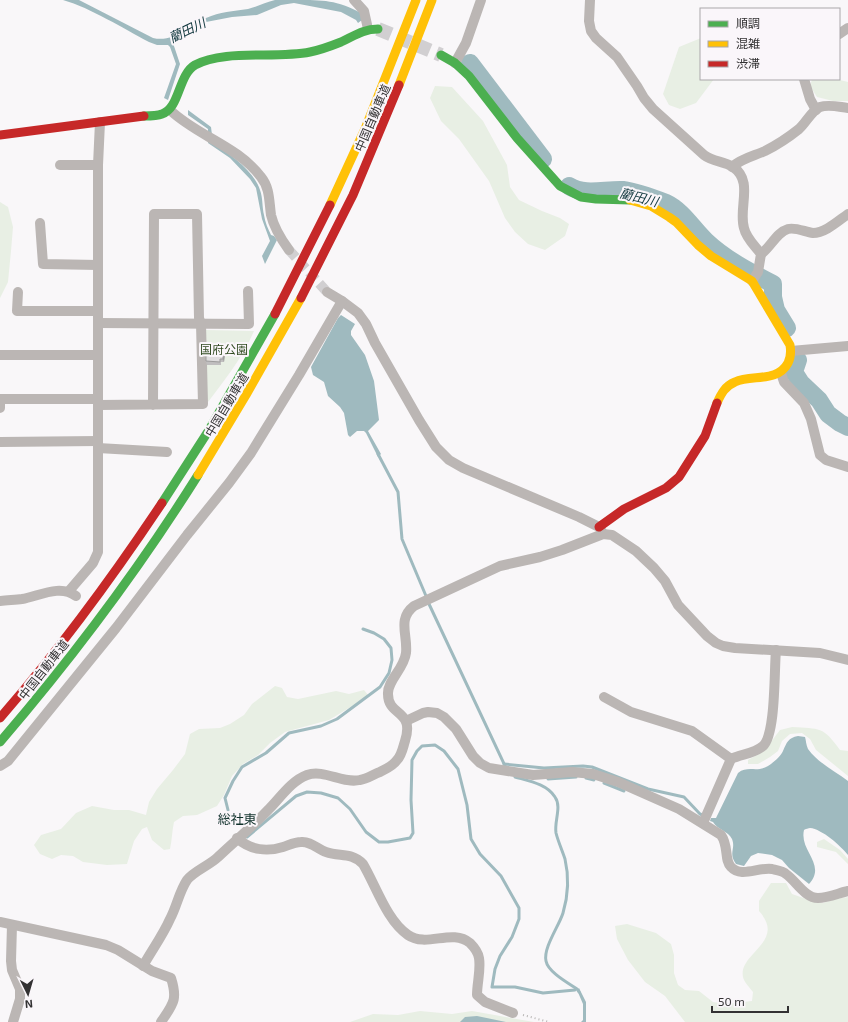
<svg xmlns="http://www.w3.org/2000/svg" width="848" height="1022" viewBox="0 0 848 1022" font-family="'Exo 2','Noto Sans JP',sans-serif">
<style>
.green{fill:#e8efe4}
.water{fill:#9fbabf}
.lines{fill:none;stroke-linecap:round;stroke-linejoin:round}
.stream{stroke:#9fbabf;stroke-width:3}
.river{stroke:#9fbabf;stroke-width:18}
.street-tunnel{stroke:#d1cfd1;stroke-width:10;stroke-dasharray:10 5;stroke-linecap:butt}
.secondary-tunnel{stroke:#d1cfd1;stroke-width:14;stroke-dasharray:14 7;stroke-linecap:butt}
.path{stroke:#b8b6b5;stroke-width:2;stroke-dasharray:1 3;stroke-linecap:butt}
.street{stroke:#bbb6b4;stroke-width:10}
.fast{stroke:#4caf50;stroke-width:9}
.slow{stroke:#ffc107;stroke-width:9}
.jam{stroke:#c62828;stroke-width:9}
.wall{fill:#c0bebf}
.shaded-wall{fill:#9c9b9b}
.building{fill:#dfddde;stroke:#9c9b9b}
.labels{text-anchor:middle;stroke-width:4;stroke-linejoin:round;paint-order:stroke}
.street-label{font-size:12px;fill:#323132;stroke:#faf6fa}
.park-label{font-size:12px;fill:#314b21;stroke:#faf6fa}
.water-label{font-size:13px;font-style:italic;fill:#11383e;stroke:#faf6fa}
.neighbourhood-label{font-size:13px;fill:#10312b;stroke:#faf6fa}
</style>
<rect width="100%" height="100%" fill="#f9f7f9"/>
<g class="green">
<polygon points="701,38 701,79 714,79 696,103 680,109 669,105 663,94 679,47"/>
<polygon points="812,79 836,79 848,82 848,101 833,101 817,97 810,86"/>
<polygon points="435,86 452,87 483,121 507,165 510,187 519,200 542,211 560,218 569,224 565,236 545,250 528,244 515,232 505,218 489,181 459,139 441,121 430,98"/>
<polygon points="0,202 8,207 13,227 11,251 8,282 0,298"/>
<path d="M206,330L254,331C242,359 223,382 205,406Z"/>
<path d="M275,686L282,688L287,697L298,699L336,691L349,694L364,690L368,695L354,705L329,720L285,732L270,743L258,755L243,764L232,776L224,795L217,806L197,815L183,816L174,822C172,831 172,840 170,849L164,850L152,840L147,827L142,829L134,841L127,864L107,865L83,862L73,856L61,855L52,859L40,854L34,845L41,835L61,829L76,813L92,806L114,810H129L146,815L149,802L157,789L173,770L185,754L190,734L199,729L220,728L230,724L244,715L252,704Z"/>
<path d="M792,727C820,729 823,726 840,750L848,751V776L816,750L810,739L802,733L790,734L782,741L778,751L770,757L758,764H748V760L764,751L780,730Z"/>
<polygon points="824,839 840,850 848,859 848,864 836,852 817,847 817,842"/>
<path d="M771,883H786L792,894L809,900L823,903L835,899L848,897V1022H685L665,996L645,982L628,960L617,939L615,926L627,924L656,933L671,944L674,955V973L678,985L685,990L699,991L713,1002L726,1004L752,1001L753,992C750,988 744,982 743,977C738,953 787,942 759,911V901Z"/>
<polygon points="420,1011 452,1014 472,1011 534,1022 350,1022 373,1014 398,1015"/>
</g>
<g class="water">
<path d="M63,0H79L153,38C174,43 189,25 206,18C220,12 233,11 248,9C257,7 266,2 275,0C281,0 289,0 296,0C323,0 337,0 361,13L362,20L358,23L356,20L341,12L294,3L281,5L257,15L232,17L206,22L173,43L180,64L168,100L164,98L176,64L170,47L168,45H157L149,42C124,29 91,8 63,0Z"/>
<path d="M188,110L211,127L213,143C229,153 254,171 260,190C263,198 262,207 264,215C265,222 268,229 271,235L274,236L277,240L265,264L262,256L270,241L262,219L256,188L250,179L230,158L208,143V129L188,115Z"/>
<polygon points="341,315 355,324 351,331 351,335 365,355 374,381 379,420 368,431 381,454 378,457 366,433 364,431 357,431 350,437 348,435 344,413 340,407 328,396 324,382 313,375 311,367 338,318"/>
<path d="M798,736L805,737C806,740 806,745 808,749C818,763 835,771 848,781V855C841,846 822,829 810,828C809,828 805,829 804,830C799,851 827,864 809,884L789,868L782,860L772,855L758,853L751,856L744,866L736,864C728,853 736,849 732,839C728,831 718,830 713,822L710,821L711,818H716L738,773C748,765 757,773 768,766C773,763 781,756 783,751C787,742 788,738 798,736Z"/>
<polygon points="579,988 586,1002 586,1022 581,1022 583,1020 583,1004 577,990"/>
<polygon points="477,1016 506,1022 460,1022 465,1017"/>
</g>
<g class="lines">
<g class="stream">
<polyline points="378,454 398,492 402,539 426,596"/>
<polyline points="429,604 506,768"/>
<polyline points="504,764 544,768 583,766 592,767 648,789 684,797 700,814 705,816"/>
<path d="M515,777C529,781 547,784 555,797C562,807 554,821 556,833C558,841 562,850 565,859C569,876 568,896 563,913C559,926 543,948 546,961C548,972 568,983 577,989L579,992"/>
<polyline points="586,778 594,780"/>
<polyline points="548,779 576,777"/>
<polyline points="604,783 624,791"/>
<polyline points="228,810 225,798 233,781 242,767 266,753 289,733 321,726 337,719 380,687 389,673 392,660 391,648 384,639 374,633 363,629"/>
<polyline points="247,837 296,796 307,792 321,793 338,798 350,809 366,832 379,842 388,842 410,838 413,833 411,800 412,760 417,751 422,746 435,745 444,751 458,769 467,805 471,839 480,854 501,876 519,908 519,919 512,937 500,956 495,969 492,987 515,987 543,993 575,990"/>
</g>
<g class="river">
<polyline points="470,63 543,159"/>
<path d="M569,186C585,196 605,189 623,190C637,192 653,198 666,203C683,211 693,229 706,241C725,259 750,272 773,284V297L776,310L787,328"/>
<polyline points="798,360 794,372 801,383 819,400 828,414 840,423 848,427"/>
</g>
<polyline class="street-tunnel" points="289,250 327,292"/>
<polyline class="secondary-tunnel" points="378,29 441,55"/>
<polyline class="path" points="523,1015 549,1022"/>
<g class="street">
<polyline points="354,0 364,11 368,29"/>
<path d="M590,0L589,21L591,31L596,38L617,57L637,86L644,98L653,109L704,155C713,162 724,161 733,167C754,181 738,208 744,228C746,238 755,246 761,254L758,272L752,281"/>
<polyline points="839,34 848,28"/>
<polyline points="455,63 466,43 481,0"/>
<polyline points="804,79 810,99 816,110"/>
<path d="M170,110C197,136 238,146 261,177C270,188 269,201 271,215C274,228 281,239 289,250"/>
<polyline points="60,165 98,165"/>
<path d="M732,167C742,158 754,156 765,151C777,145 789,137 799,129C806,123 812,110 820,107C829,104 839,107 848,108"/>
<polyline points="40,223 43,264 98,265"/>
<path d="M761,254C770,248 777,232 788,229C796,227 805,232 813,233C825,233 838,221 848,214"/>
<polyline points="18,292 17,311 98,311"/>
<polyline points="327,292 342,301 358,313 366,324 375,343 419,420 436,447 449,460 463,468 579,517 599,527 602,532"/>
<polyline points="98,323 249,324 248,291"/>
<polyline points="791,351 848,346"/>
<polyline points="0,355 98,355"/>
<polyline points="781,373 784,382 804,403 811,419 820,455 826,460 848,467"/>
<polyline points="99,405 203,404 201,324 199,318 197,214 154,214 153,405"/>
<polyline points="0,408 0,399 98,399"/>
<polyline points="0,442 98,441"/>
<polyline points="98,448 167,452"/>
<polyline points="69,591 93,563 98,552 98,165 100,122"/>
<path d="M0,601C7,600 15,600 22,599C39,596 60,584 76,596"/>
<polyline points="604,697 631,712 692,731 731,759"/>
<path d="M406,721L423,713L428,712L437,713L444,717L456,729L473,756L480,763L489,768L533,775L572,772L593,774L618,782L679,809L721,835C729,846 724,860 731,867C741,878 758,867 772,869C776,870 783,871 786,874C796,881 805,898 818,898C828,898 839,893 848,891"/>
<polyline points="0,766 8,761 116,628 187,535 229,483 251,453 299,375 342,301"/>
<path d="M703,823L731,759C741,754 754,754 763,746C776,734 774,670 776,650"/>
<path d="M237,838C250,850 267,852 283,847C289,845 295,842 301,842C311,841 317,849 326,852C340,857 351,852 363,864C376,886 387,921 408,935C427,948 452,928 470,943C474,947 478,952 479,958C481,970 477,983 477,995L485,1002L513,1013"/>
<path d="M0,922L106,945L118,950L152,971L171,978C178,1000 173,1004 161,1022"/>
<polyline points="12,925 11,961 12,970 20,989 20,999 13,1022"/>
<path d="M143,966C152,950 163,935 170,919C177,906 179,892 187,880C194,871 210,865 218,857C235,841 253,826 269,809C280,798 291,781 307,775C324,769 343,784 360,780C367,779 374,774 380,772C386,769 393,766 397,760C402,755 403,747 405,741C415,709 388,717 388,694C387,681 404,669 406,653C408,635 397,619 414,606L500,566L540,557L562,550L603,534L612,535L636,551L654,568L665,581L678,605L707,636L716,643L723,646L735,648L820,653L848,660"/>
</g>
<g class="fast">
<polyline points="441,55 455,63 469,76 517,138 560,186 581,197 596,199 630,200"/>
<path d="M144,116C150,116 157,116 162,114C180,108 178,75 195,65C224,49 276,59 310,52C320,50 331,46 341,42C354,36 363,29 378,29"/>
<polyline points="162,503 209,430 275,314"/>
<path d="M0,742C73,657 139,569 198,475"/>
</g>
<g class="slow">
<polyline points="399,85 432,0"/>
<path d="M630,200L651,206L669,217L676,222L698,245L711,256L752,281L790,345C791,351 791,357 788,363C777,383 752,374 735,382C725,386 721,394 717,403"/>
<polyline points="330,205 365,129 416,0"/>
<polyline points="198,475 246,395 301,298"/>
</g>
<g class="jam">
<polyline points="0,135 144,116"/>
<polyline points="301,298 353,195 399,85"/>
<polyline points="275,314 330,205"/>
<polyline points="599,527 624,509 666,488 679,477 705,436 717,403"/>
<path d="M0,718C59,650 112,578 162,503"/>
</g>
</g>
<polygon class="wall" points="225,354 224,362 221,362 221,365 207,365 206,361"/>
<polygon class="shaded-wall" points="223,350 225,354 224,362 223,359"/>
<polygon class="building" points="206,350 223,350 223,359 220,359 220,362 206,361"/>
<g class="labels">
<g class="street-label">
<text transform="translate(373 118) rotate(-67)" y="4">中国自動車道</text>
<text transform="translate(227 405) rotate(-59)" y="4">中国自動車道</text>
<text transform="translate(44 670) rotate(-52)" y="4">中国自動車道</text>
</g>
<g class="park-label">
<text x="224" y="354">国府公園</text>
</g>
<g class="water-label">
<text transform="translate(187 30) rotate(-26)" y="5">藺田川</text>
<text transform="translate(639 197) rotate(14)" y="5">藺田川</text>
</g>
<g class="neighbourhood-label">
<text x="237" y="824">総社東</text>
</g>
</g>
<rect x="700" y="8" width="140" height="72" fill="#faf6fa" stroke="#aaa7aa"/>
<rect x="708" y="21" width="20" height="6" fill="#4caf50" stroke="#aaa7aa"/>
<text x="736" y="28" font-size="12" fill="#323132">順調</text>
<rect x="708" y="41" width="20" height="6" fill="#ffc107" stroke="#aaa7aa"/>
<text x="736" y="48" font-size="12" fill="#323132">混雑</text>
<rect x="708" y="61" width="20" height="6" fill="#c62828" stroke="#aaa7aa"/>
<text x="736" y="68" font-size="12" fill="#323132">渋滞</text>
<g transform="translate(28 994) rotate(175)" stroke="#faf6fa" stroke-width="3" paint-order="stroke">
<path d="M0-3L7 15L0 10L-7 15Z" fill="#323132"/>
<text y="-6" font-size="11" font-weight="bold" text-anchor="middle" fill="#323132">N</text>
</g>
<path d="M712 1006v6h76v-6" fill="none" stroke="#323132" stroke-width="2"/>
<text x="718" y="1006" font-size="12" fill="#323132" stroke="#faf6fa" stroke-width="3" paint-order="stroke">50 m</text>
</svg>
